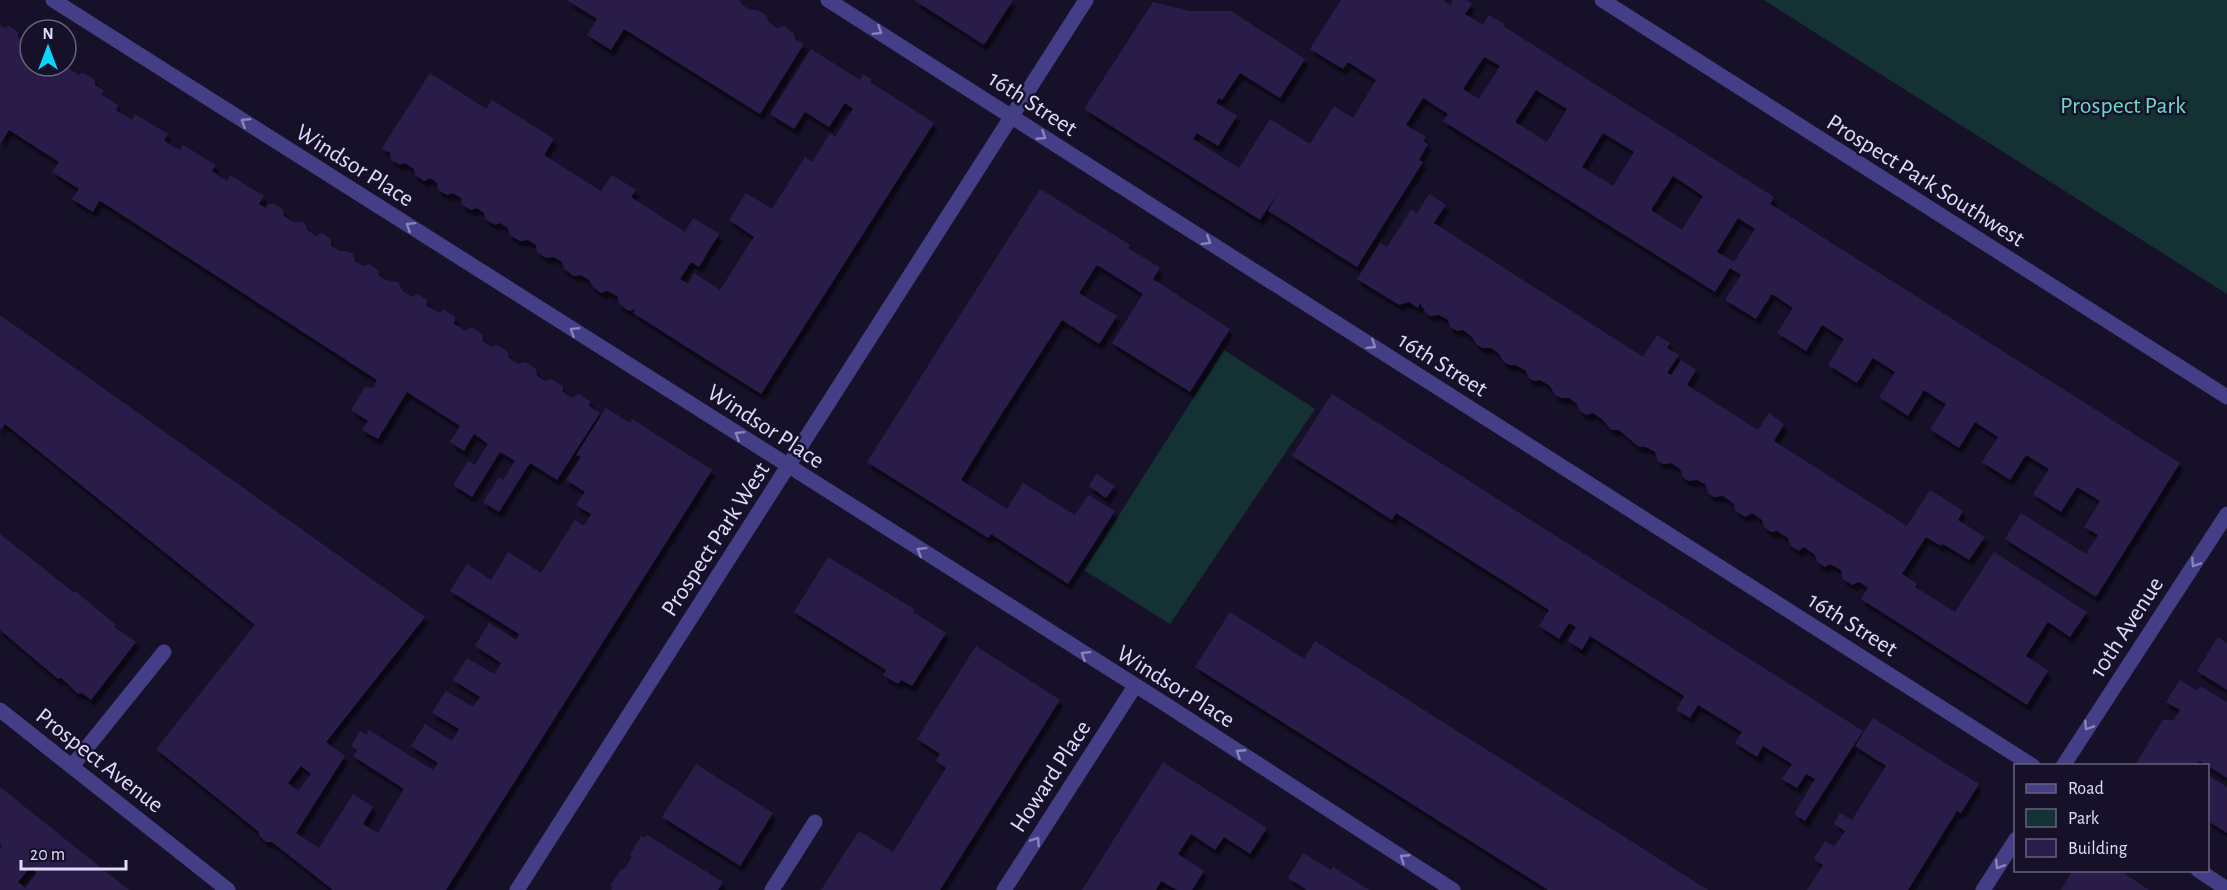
<svg xmlns="http://www.w3.org/2000/svg" width="2227" height="890" viewBox="0 0 2227 890" font-family="'Alegreya Sans',sans-serif">
<style>
.green{fill:#143233}
.building{fill:#291e49;fill-rule:evenodd;filter:url(#shadow)}
.lines{fill:none;stroke-linecap:round;stroke-linejoin:round}
.service{stroke:#443e86;stroke-width:15}
.minor{stroke:#443e86;stroke-width:15}
.tertiary{stroke:#443e86;stroke-width:15}
.oneway{stroke:#8a84bc}
.labels{text-anchor:middle;stroke-width:5;stroke-linejoin:round;paint-order:stroke}
.street-label{font-size:24px;fill:#e0dafe;stroke:#161129}
.park-label{font-size:24px;fill:#67ddc6;stroke:#161129}
</style>
<defs>
<filter id="shadow"><feDropShadow dx="3.5" dy="6" stdDeviation="1.5" flood-color="#0009"/></filter>
</defs>
<rect width="100%" height="100%" fill="#161129"/>
<g class="green">
<polygon points="1764,0 2227,0 2227,294"/>
<polygon points="1224,350 1315,409 1170,624 1084,570"/>
</g>
<g class="building">
<polygon points="567,0 739,0 742,5 750,10 757,10 766,15 769,22 777,28 784,26 793,33 795,39 804,44 760,114 624,29 611,50 587,35 597,19"/>
<polygon points="914,0 1013,0 984,45"/>
<path d="M1341,0H1443L1450,5L1453,0H1466L1472,4L1465,14L1483,25L1489,15L1504,24L1503,26L1774,197L1770,204L2180,463L2096,597L2005,539L2021,513L2086,554L2098,535L2084,527L2100,501L2077,487L2061,512L2033,494L2049,469L2026,455L2010,480L1982,462L1998,437L1975,422L1959,448L1930,429L1946,404L1934,397L1924,390L1908,416L1879,397L1895,372L1873,358L1857,383L1828,365L1844,339L1822,325L1806,351L1777,333L1793,308L1772,294L1756,319L1725,300L1741,275L1730,268L1715,292L1443,121L1448,114L1423,98L1406,125L1426,137L1423,141L1428,144L1419,160L1423,162L1357,267L1268,211L1278,192L1260,220L1084,109L1153,2L1189,11H1231L1305,59L1280,98L1240,73L1222,100L1219,98L1216,103L1237,116L1218,146L1197,133L1193,139L1239,168L1270,119L1310,144L1334,106L1353,118L1376,80L1348,62L1343,69L1310,49ZM1484,57L1500,66L1479,99L1463,89ZM1536,90L1567,109L1547,142L1515,122ZM1603,133L1634,152L1613,186L1582,167ZM1673,176L1703,196L1682,230L1651,210ZM1738,218L1755,229L1734,262L1717,252Z"/>
<polygon points="0,25 4,28 9,26 18,32 18,37 30,43 30,66 66,66 66,62 70,65 70,69 79,75 83,73 95,80 95,85 104,91 101,94 118,105 116,110 132,120 135,114 168,134 164,140 172,146 180,150 183,145 216,165 212,171 219,176 227,181 230,175 264,196 259,204 266,208 268,204 273,204 283,209 284,216 293,222 302,222 306,225 307,230 316,236 322,233 331,239 331,245 339,251 347,251 353,254 355,261 363,266 369,264 378,270 379,276 388,281 398,282 403,291 411,297 418,294 427,300 427,306 437,312 442,312 443,309 455,317 454,324 466,331 472,327 482,334 483,341 491,347 497,345 508,352 509,358 518,364 525,362 536,369 537,376 545,381 551,379 563,386 563,392 571,398 579,394 590,401 589,406 600,413 557,480 530,463 499,512 483,502 499,477 503,480 515,461 500,452 472,497 453,485 468,461 475,465 488,444 474,434 464,451 450,442 460,426 407,392 378,439 362,430 368,421 351,410 365,387 373,388 377,380 102,202 99,201 93,212 72,199 79,189 52,172 59,162 9,130 0,144"/>
<polygon points="811,49 860,80 863,74 871,79 870,82 934,123 761,394 633,313 636,309 629,311 619,304 618,297 608,291 601,293 593,287 589,280 581,275 574,276 564,269 562,262 554,257 546,258 537,252 536,245 528,240 520,241 510,235 508,228 500,223 495,225 485,219 484,213 477,208 471,210 462,205 461,198 453,193 447,195 438,190 437,183 430,178 424,181 415,175 414,169 405,163 400,165 391,160 390,153 382,148 430,73 486,109 492,100 554,139 544,155 601,191 612,175 636,190 631,197 685,232 693,218 719,234 699,267 691,262 680,279 688,284 694,273 720,290 754,237 729,220 746,193 772,209 805,157 812,162 830,133 835,137 853,109 845,103 829,127 805,112 794,129 770,114"/>
<polygon points="1040,189 1130,245 1128,248 1160,268 1153,279 1230,329 1190,392 1112,343 1143,294 1097,265 1079,293 1117,316 1099,344 1062,320 994,426 961,480 1007,509 1023,483 1075,515 1088,495 1115,511 1068,584 991,534 988,538 867,462"/>
<polygon points="1429,194 1446,205 1434,223 1643,357 1657,335 1670,343 1667,348 1679,355 1667,373 1671,375 1681,360 1696,370 1687,385 1758,430 1769,413 1784,424 1774,441 1907,526 1930,490 1963,511 1958,520 1985,537 1969,560 1943,544 1941,546 1926,537 1902,574 1917,584 1915,587 1955,612 1994,552 2087,612 2070,637 2048,622 2026,656 2048,671 2027,705 1861,599 1868,588 1859,582 1852,585 1843,579 1841,570 1830,564 1825,567 1817,562 1815,555 1804,547 1799,551 1790,545 1788,538 1777,531 1771,532 1764,527 1762,520 1752,513 1745,517 1735,510 1734,504 1723,496 1714,497 1709,494 1705,484 1697,480 1688,481 1683,477 1680,469 1671,463 1663,464 1658,461 1655,452 1646,447 1639,447 1619,430 1611,430 1603,420 1593,413 1586,415 1580,411 1576,403 1569,398 1561,398 1555,395 1550,386 1540,380 1534,381 1529,378 1525,370 1515,365 1509,365 1503,361 1499,354 1491,348 1483,348 1477,345 1472,337 1463,330 1457,331 1450,327 1448,320 1439,315 1430,316 1426,313 1420,303 1418,308 1409,302 1399,305 1357,279 1380,243 1387,247 1411,210 1417,213"/>
<path d="M0,315L425,617L326,742L345,756L296,833L319,848L353,794L373,807L363,824L378,833L404,789L353,756L357,750L351,746L360,731L366,735L369,730L433,770L438,763L411,746L425,724L452,741L459,729L432,713L446,691L473,707L480,697L453,680L467,658L494,674L498,668L501,663L475,646L489,623L516,640L519,634L450,591L467,564L491,580L508,552L541,573L575,520L584,526L591,514L576,505L585,492L566,480L581,457L576,455L606,408L630,423L632,419L712,470L446,890H333L272,842H266L260,836L258,831L156,749L255,625L5,424L0,430ZM301,766L311,774L298,791L288,783Z"/>
<polygon points="1332,394 1863,731 1805,821 1794,814 1815,779 1806,774 1797,788 1782,779 1792,764 1763,746 1757,757 1735,743 1742,732 1698,705 1690,718 1676,710 1684,696 1590,636 1582,650 1568,641 1576,627 1569,623 1559,639 1539,626 1549,610 1396,513 1392,520 1292,456"/>
<polygon points="1096,474 1115,486 1106,498 1089,486"/>
<polygon points="0,534 73,592 75,591 116,625 114,627 136,642 91,700 82,693 78,694 68,684 61,678 58,679 0,630"/>
<polygon points="828,557 914,609 913,612 946,633 912,686 901,680 898,684 883,675 886,670 794,612"/>
<polygon points="1230,612 1304,659 1315,641 1708,890 1548,890 1195,667"/>
<polygon points="2218,637 2227,643 2227,690 2197,671"/>
<polygon points="976,646 1060,700 940,890 821,890 859,831 893,852 946,768 936,761 940,754 917,739"/>
<polygon points="2180,680 2197,691 2200,686 2227,702 2227,778 2200,761 2197,765 2135,765 2163,720 2174,720 2180,710 2166,702"/>
<polygon points="1873,718 1979,784 1961,813 1957,811 1908,890 1807,890 1823,865 1814,859 1825,841 1834,847 1845,831 1834,824 1840,813 1852,820 1886,766 1855,746"/>
<polygon points="1163,762 1267,828 1250,854 1224,837 1215,850 1191,834 1178,854 1204,871 1192,890 1177,890 1161,881 1156,890 1082,890"/>
<polygon points="696,764 773,813 740,866 662,817"/>
<polygon points="2208,775 2227,787 2227,833 2208,821"/>
<path d="M0,787L95,863L129,890H0V850L2,847L0,842ZM29,869H35L36,874L25,888L18,882Z"/>
<polygon points="647,835 723,882 718,890 611,890 613,888 610,886 622,868 624,870 632,857 630,855 641,836 645,838"/>
<polygon points="1303,853 1331,870 1333,867 1369,890 1307,890 1288,878"/>
<polygon points="2073,870 2119,870 2149,890 2061,890"/>
</g>
<g class="lines">
<g class="service">
<polyline points="72,766 164,652"/>
<polyline points="772,890 815,822"/>
</g>
<g class="minor">
<polyline points="53,0 1165,704 1453,890"/>
<polyline points="828,0 2033,766"/>
<polyline points="2063,766 2227,514"/>
<polyline points="2198,870 2227,889"/>
<polyline points="517,890 1086,0"/>
<polyline points="1004,890 1135,686"/>
<polyline points="1983,890 2016,839"/>
</g>
<g class="tertiary">
<polyline points="1602,0 2227,397"/>
<polyline points="0,710 228,890"/>
</g>
</g>
<defs><path id="oneway-chevron" d="M-2-3.5L2.5 0L-2 3.5" fill="none" stroke-width="1.6" stroke-linecap="round" stroke-linejoin="round" transform="scale(1.5)"/></defs>
<g class="oneway">
<use href="#oneway-chevron" transform="translate(878 31) rotate(32)"/>
<use href="#oneway-chevron" transform="translate(245 122) rotate(-148)"/>
<use href="#oneway-chevron" transform="translate(1042 136) rotate(33)"/>
<use href="#oneway-chevron" transform="translate(410 226) rotate(-148)"/>
<use href="#oneway-chevron" transform="translate(1207 241) rotate(32)"/>
<use href="#oneway-chevron" transform="translate(574 331) rotate(-148)"/>
<use href="#oneway-chevron" transform="translate(1372 345) rotate(32)"/>
<use href="#oneway-chevron" transform="translate(739 435) rotate(-148)"/>
<use href="#oneway-chevron" transform="translate(921 551) rotate(-148)"/>
<use href="#oneway-chevron" transform="translate(2195 563) rotate(123)"/>
<use href="#oneway-chevron" transform="translate(1085 655) rotate(-148)"/>
<use href="#oneway-chevron" transform="translate(2088 726) rotate(123)"/>
<use href="#oneway-chevron" transform="translate(1240 753) rotate(-147)"/>
<use href="#oneway-chevron" transform="translate(1036 841) rotate(-57)"/>
<use href="#oneway-chevron" transform="translate(1404 858) rotate(-147)"/>
<use href="#oneway-chevron" transform="translate(1999 865) rotate(122)"/>
</g>
<g class="labels">
<g class="street-label">
<text transform="translate(1033 103) rotate(33)" y="8">16th Street</text>
<text transform="translate(355 165) rotate(32)" y="8">Windsor Place</text>
<text transform="translate(1926 180) rotate(32)" y="8">Prospect Park Southwest</text>
<text transform="translate(1443 364) rotate(32)" y="8">16th Street</text>
<text transform="translate(766 426) rotate(33)" y="8">Windsor Place</text>
<text transform="translate(715 539) rotate(-57)" y="8">Prospect Park West</text>
<text transform="translate(1853 624) rotate(32)" y="8">16th Street</text>
<text transform="translate(2126 627) rotate(-57)" y="8">10th Avenue</text>
<text transform="translate(1176 686) rotate(32)" y="8">Windsor Place</text>
<text transform="translate(100 760) rotate(38)" y="8">Prospect Avenue</text>
<text transform="translate(1050 776) rotate(-57)" y="8">Howard Place</text>
</g>
<g class="park-label">
<text x="2123" y="113">Prospect Park</text>
</g>
</g>
<rect x="2014" y="764" width="195" height="108" fill="#161129" stroke="#67617e" stroke-width="1.5"/>
<rect x="2026" y="784" width="30" height="9" fill="#443e86" stroke="#67617e" stroke-width="1.5"/>
<text x="2068" y="794" font-size="18" fill="#e0dafe">Road</text>
<rect x="2026" y="809" width="30" height="18" fill="#143233" stroke="#67617e" stroke-width="1.5"/>
<text x="2068" y="824" font-size="18" fill="#e0dafe">Park</text>
<rect x="2026" y="839" width="30" height="18" fill="#291e49" stroke="#67617e" stroke-width="1.5"/>
<text x="2068" y="854" font-size="18" fill="#e0dafe">Building</text>
<g transform="translate(48 48)"><circle r="28" fill="#161129" stroke="#67617e" stroke-width="1.5"/>
<path d="M0-4.5L10 22L0 15L-10 22Z" fill="#0cd5f8"/>
<text y="-9" font-size="16" font-weight="bold" text-anchor="middle" fill="#e0dafe">N</text>
</g>
<path d="M21 860v9h105v-9" fill="none" stroke="#e0dafe" stroke-width="3"/>
<text x="30" y="860" font-size="18" fill="#e0dafe" stroke="#161129" stroke-width="4.5" paint-order="stroke">20 m</text>
</svg>
